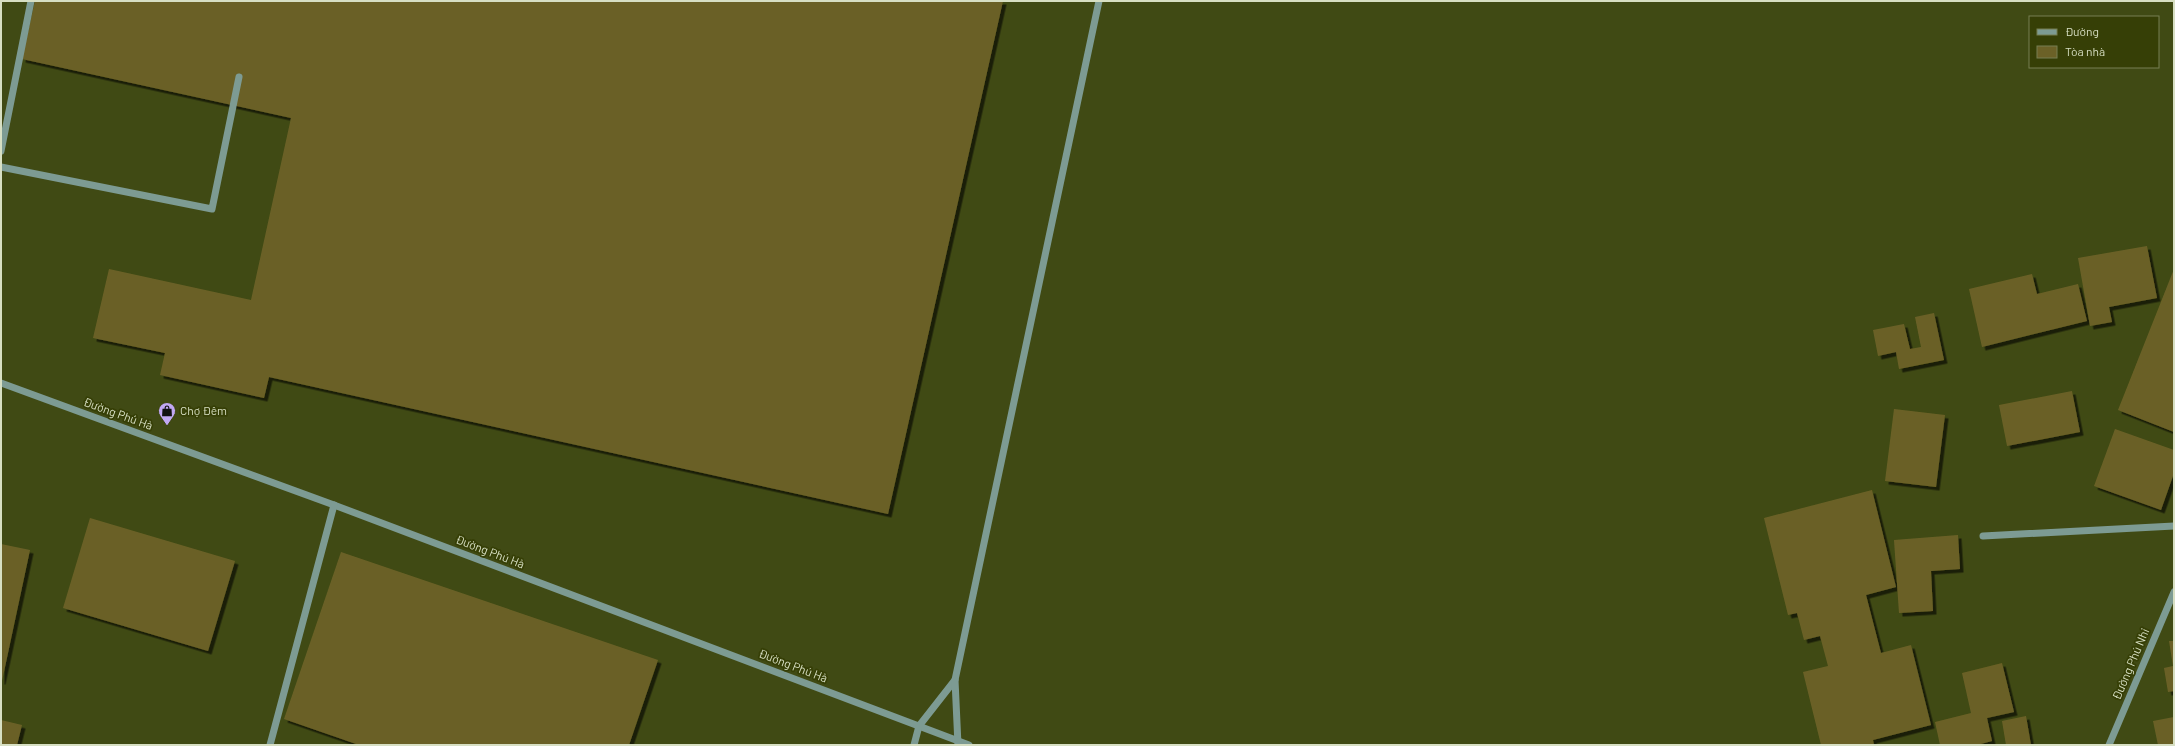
<svg xmlns="http://www.w3.org/2000/svg" width="2175" height="746" viewBox="0 0 2175 746" font-family="Barlow,sans-serif">
<style>
.building{fill:#6b6127;filter:url(#shadow)}
.lines{fill:none;stroke-linecap:round;stroke-linejoin:round}
.minor{stroke:#7d9b93;stroke-width:7}
.labels{text-anchor:middle;stroke-width:3.5;stroke-linejoin:round;paint-order:stroke}
.poi-label{font-size:12px;fill:#d7dfc3;stroke:#363f06;text-anchor:start}
.street-label{font-size:12px;fill:#d7dfc3;stroke:#363f06}
</style>
<defs>
<filter id="shadow"><feDropShadow dx="3.5" dy="3.5" stdDeviation="0" flood-color="#0009"/></filter>
</defs>
<rect width="100%" height="100%" fill="#404a14"/>
<g class="building">
<polygon points="35,1 1003,1 888,514 269,377 264,398 160,375 165,353 93,338 109,269 251,300 291,118 22,59"/>
<polygon points="2147,246 2157,298 2109,307 2112,322 2090,326 2078,258"/>
<polygon points="2174,269 2174,432 2118,410"/>
<polygon points="2032,274 2037,294 2078,284 2087,321 1982,347 1969,289"/>
<polygon points="1934,313 1944,360 1899,369 1896,352 1878,356 1873,330 1904,324 1910,349 1921,347 1915,317"/>
<polygon points="2072,391 2080,432 2007,446 1999,405"/>
<polygon points="1894,409 1945,415 1936,487 1885,481"/>
<polygon points="2115,429 2174,450 2174,473 2161,510 2094,486"/>
<polygon points="1872,490 1896,587 1866,595 1881,653 1911,645 1931,725 1873,740 1874,745 1821,745 1803,672 1828,666 1820,636 1804,640 1797,613 1788,615 1764,518"/>
<polygon points="90,518 235,561 208,651 63,608"/>
<polygon points="1958,535 1960,569 1931,571 1933,611 1899,613 1894,540"/>
<polygon points="1,544 30,550 2,681 1,681"/>
<polygon points="341,552 658,660 629,745 359,745 284,719"/>
<polygon points="2169,641 2174,641 2174,691 2168,692 2164,668 2173,666"/>
<polygon points="2002,663 2014,712 1987,718 1992,741 1977,745 1940,745 1935,722 1971,713 1962,673"/>
<polygon points="2026,716 2031,745 2006,745 2002,721"/>
<polygon points="2174,717 2174,745 2158,745 2153,721"/>
<polygon points="1,720 22,725 17,745 1,745"/>
</g>
<g class="lines">
<g class="minor">
<polyline points="1,151 31,1"/>
<polyline points="1,167 212,209 239,77"/>
<polyline points="1,383 334,505 969,745"/>
<polyline points="1983,536 2174,526"/>
<polyline points="270,745 334,505"/>
<polyline points="914,745 919,726 955,680"/>
<polyline points="958,745 955,680 1099,1"/>
<polyline points="2109,745 2174,592"/>
</g>
</g>
<defs>
<symbol id="shop-pin" viewBox="-11 -11 22 30"><path d="M0 17L-7.5 6A9.5 9.5 0 1 1 7.5 6Z" fill="#c1a8f3" stroke="#363f06"/><path d="M-5-2.5h2.3a2.7 3.5 0 0 1 5.4 0H5L5.5 6h-11ZM-1.5-2.5h3a1.5 2.3 0 0 0-3 0Z" fill="#111"/></symbol>
</defs>
<g fill-rule="evenodd">
<use href="#shop-pin" x="157" y="401" width="20" height="27"/>
</g>
<g class="labels">
<g class="poi-label">
<text x="180" y="415">Chợ Đêm</text>
</g>
<g class="street-label">
<text transform="translate(118 414) rotate(20)" y="4">Đường Phú Hà</text>
<text transform="translate(490 552) rotate(21)" y="4">Đường Phú Hà</text>
<text transform="translate(2131 664) rotate(-67)" y="4">Đường Phú Nhi</text>
<text transform="translate(793 666) rotate(21)" y="4">Đường Phú Hà</text>
</g>
</g>
<rect width="2175" height="746" fill="none" stroke="#d7dfc3" stroke-width="4"/>
<rect x="2029" y="16" width="130" height="52" fill="#363f06" stroke="#767f52"/>
<rect x="2037" y="29" width="20" height="6" fill="#7d9b93" stroke="#767f52"/>
<text x="2065" y="36" font-size="12" fill="#d7dfc3">Đường</text>
<rect x="2037" y="46" width="20" height="12" fill="#6b6127" stroke="#767f52"/>
<text x="2065" y="56" font-size="12" fill="#d7dfc3">Tòa nhà</text>
</svg>
